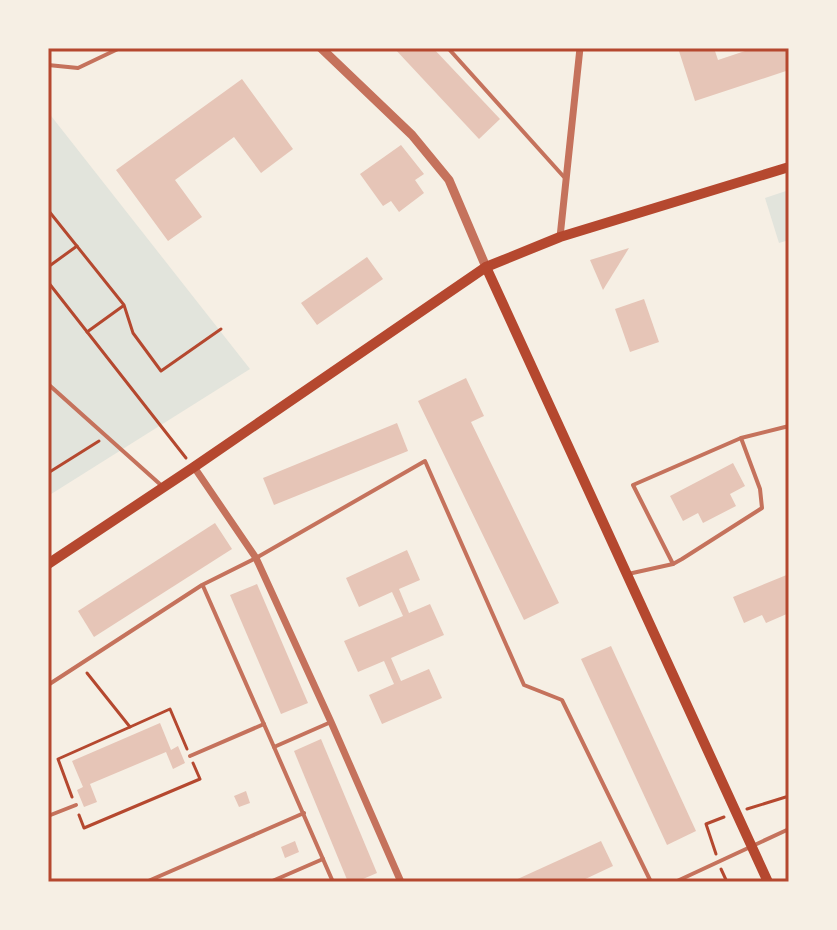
<svg xmlns="http://www.w3.org/2000/svg" width="837" height="930" viewBox="0 0 837 930" font-family="Roboto,sans-serif">
<style>
.green{fill:#e2e4dc}
.building{fill:#e6c5b7}
.lines{fill:none;stroke-linecap:round;stroke-linejoin:round}
.path{stroke:#b5482f;stroke-width:3}
.service{stroke:#c5725c;stroke-width:4}
.minor{stroke:#c5725c;stroke-width:7}
.tertiary{stroke:#c5725c;stroke-width:9}
.secondary{stroke:#b5482f;stroke-width:10}
.neatline{fill:none;stroke:#b5482f;stroke-width:3}
</style>
<rect width="100%" height="100%" fill="#f6efe4"/>
<g class="green">
<polygon points="48,112 250,369 48,496"/>
<polygon points="789,190 789,218 787,219 789,240 779,243 765,198"/>
</g>
<g class="building">
<polygon points="394,48 433,48 500,119 479,139"/>
<polygon points="678,48 714,48 718,60 754,48 789,48 789,70 695,101"/>
<polygon points="242,79 293,149 261,173 234,137 175,180 202,217 168,241 116,170"/>
<polygon points="401,145 424,174 415,180 424,193 399,212 391,201 383,206 360,174"/>
<polygon points="629,248 603,290 590,260"/>
<polygon points="367,257 383,279 317,325 301,303"/>
<polygon points="644,299 659,342 630,352 615,309"/>
<polygon points="466,378 484,416 471,422 559,603 524,620 418,401"/>
<polygon points="397,423 408,451 274,505 263,478"/>
<polygon points="733,463 745,486 730,494 736,506 703,523 698,513 683,521 670,496"/>
<polygon points="215,523 232,549 94,637 78,611"/>
<polygon points="407,550 420,580 399,589 409,613 430,604 444,635 391,658 401,681 429,669 442,698 382,724 369,695 394,684 384,661 358,672 344,641 403,616 392,592 359,607 346,578"/>
<polygon points="789,574 789,613 766,623 762,615 744,623 733,597"/>
<polygon points="257,584 308,703 281,714 230,595"/>
<polygon points="611,646 696,831 667,845 581,659"/>
<polygon points="160,723 171,750 178,746 185,763 173,769 166,752 90,784 97,802 84,807 77,790 83,787 72,761"/>
<polygon points="321,739 377,873 356,882 348,882 294,751"/>
<polygon points="246,791 250,803 239,807 234,796"/>
<polygon points="295,841 299,852 285,858 281,847"/>
<polygon points="601,841 613,866 579,882 511,882"/>
</g>
<g class="lines">
<g class="path">
<polyline points="48,210 124,305 133,333 161,371 221,329"/>
<polyline points="48,267 77,246"/>
<polyline points="48,282 186,458"/>
<polyline points="87,332 123,306"/>
<polyline points="48,473 99,441"/>
<polyline points="87,673 130,727 170,709 187,749"/>
<polyline points="72,797 58,759 130,727"/>
<polyline points="747,809 789,796"/>
<polyline points="79,815 84,828 200,779 193,763"/>
<polyline points="716,854 706,824 724,817"/>
<polyline points="721,869 727,882"/>
</g>
<g class="service">
<polyline points="448,48 564,177"/>
<polyline points="48,65 78,68 120,48"/>
<polyline points="48,384 162,486"/>
<polyline points="673,564 633,485 741,438 789,426"/>
<polyline points="628,574 673,564 682,559 762,508 760,489 741,438"/>
<polyline points="203,586 274,747 331,722"/>
<polyline points="48,685 202,585 256,558 425,461 524,685 562,700 651,882"/>
<polyline points="274,747 333,882"/>
<polyline points="190,756 264,724"/>
<polyline points="48,816 76,805"/>
<polyline points="146,882 304,813"/>
<polyline points="270,882 323,859"/>
<polyline points="675,882 789,829"/>
</g>
<g class="minor">
<polyline points="560,237 580,48"/>
<polyline points="194,467 256,558 331,722 401,882"/>
</g>
<polyline class="tertiary" points="321,48 412,135 449,180 486,267"/>
<g class="secondary">
<polyline points="486,267 768,882"/>
<polyline points="48,564 194,467 486,267 560,237 789,167"/>
</g>
</g>
<rect width="837" height="930" fill="none" stroke="#f6efe4" stroke-width="100"/>
<rect x="50" y="50" width="737" height="830" class="neatline"/>
</svg>
